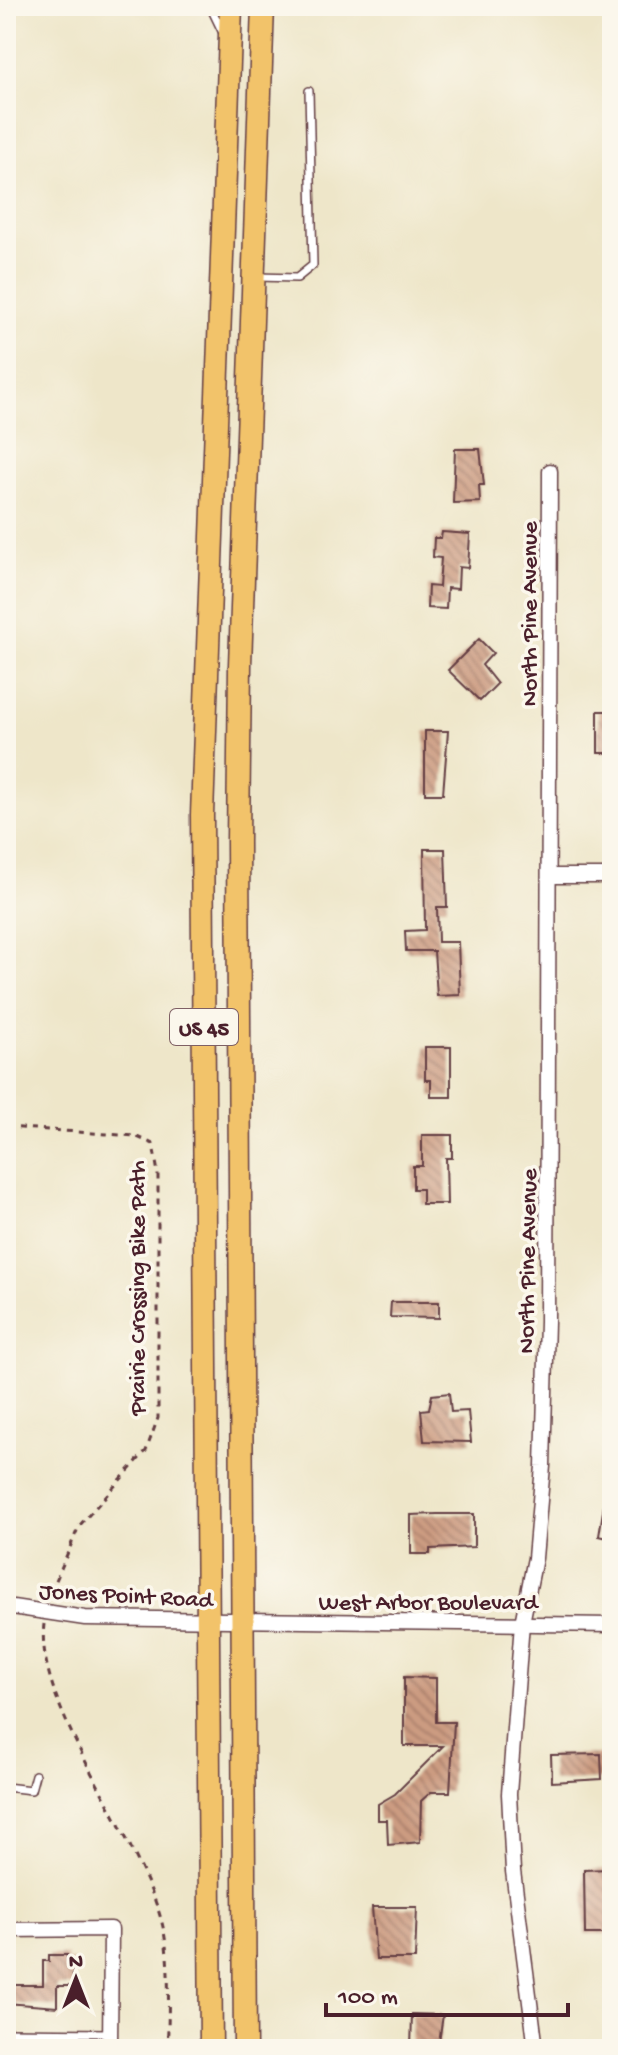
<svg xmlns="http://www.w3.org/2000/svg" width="618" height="2055" viewBox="0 0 618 2055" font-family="'Gochi Hand',sans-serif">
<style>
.building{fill:url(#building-back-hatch)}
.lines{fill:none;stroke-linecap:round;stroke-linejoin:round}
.lane-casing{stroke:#633d43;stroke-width:10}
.street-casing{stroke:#633d43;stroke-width:17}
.primary-casing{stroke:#633d43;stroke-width:25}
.path{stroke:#633d43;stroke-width:3;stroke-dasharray:6 6;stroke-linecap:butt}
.lane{stroke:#fff;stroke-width:7}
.street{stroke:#fff;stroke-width:14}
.primary{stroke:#f2c36a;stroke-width:22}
.labels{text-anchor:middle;stroke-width:7;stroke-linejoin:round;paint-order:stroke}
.shield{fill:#fbf7ec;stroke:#7f6065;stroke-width:2}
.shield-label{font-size:22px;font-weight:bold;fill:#4a1f2b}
.street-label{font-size:24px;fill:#4a1f2b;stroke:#fbf7ec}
</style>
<defs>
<pattern id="building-back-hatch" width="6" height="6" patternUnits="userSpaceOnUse" patternTransform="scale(2)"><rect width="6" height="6" fill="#cc9b81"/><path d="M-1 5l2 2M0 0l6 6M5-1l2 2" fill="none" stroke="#a87e6a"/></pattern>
</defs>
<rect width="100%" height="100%" fill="#fbf7ec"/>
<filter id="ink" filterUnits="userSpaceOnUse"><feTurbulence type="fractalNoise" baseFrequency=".0125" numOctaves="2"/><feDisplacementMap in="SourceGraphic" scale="16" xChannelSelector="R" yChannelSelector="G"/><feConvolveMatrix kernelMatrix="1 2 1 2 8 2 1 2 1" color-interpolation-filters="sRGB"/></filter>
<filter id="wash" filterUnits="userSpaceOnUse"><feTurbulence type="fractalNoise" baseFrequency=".006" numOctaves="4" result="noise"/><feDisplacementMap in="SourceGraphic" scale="32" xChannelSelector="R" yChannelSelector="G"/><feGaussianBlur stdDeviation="1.8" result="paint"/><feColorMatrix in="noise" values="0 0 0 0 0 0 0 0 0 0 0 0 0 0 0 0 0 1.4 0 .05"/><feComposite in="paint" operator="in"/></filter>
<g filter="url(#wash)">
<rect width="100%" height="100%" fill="#eee6c9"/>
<g id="blocks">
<g class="building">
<polygon points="455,449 480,449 484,485 479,485 480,502 453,503"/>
<polygon points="442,532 470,534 468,568 459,567 458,589 447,588 446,609 427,608 428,586 439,587 441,558 433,557 434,538 441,538"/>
<polygon points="479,639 493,653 482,665 497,684 480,701 448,670"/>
<rect x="598" y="711" width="14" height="42"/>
<polygon points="425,731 448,731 443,794 425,794"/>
<polygon points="424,849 445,849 447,907 437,907 438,942 458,942 460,995 437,996 434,951 406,951 405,931 425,930"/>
<polygon points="425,1047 451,1047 451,1097 431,1097 431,1080 425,1080"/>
<polygon points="422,1135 452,1135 452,1158 446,1158 447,1204 422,1204 422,1189 413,1189 413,1166 422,1166"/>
<polygon points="391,1302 439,1302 439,1318 390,1317"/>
<polygon points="449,1393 451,1412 468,1411 471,1442 424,1441 421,1410 429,1409 432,1395"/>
<polygon points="605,1499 612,1499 612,1539 599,1536"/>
<polygon points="437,1514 474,1514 474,1547 430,1549 430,1554 411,1554 411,1515"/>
<polygon points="404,1677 436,1678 436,1722 454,1722 450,1792 431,1792 421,1801 420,1842 388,1845 387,1820 378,1820 378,1804 395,1794 443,1746 404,1746"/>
<polygon points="601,1754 602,1779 552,1782 551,1755"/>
<polygon points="609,1869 610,1934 585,1934 584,1870"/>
<polygon points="372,1907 417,1907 415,1959 376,1959"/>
<polygon points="49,1955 67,1955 67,1961 73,1961 73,1986 57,1986 57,2007 6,2003 6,1985 43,1985 43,1961 49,1961"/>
<polygon points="412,2014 443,2015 438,2049 411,2049"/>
</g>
</g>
</g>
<g filter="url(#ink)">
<use href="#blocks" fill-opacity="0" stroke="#633d43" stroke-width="2"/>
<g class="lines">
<defs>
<g id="lane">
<polyline points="210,6 223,33"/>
<polyline points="257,277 297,278 313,265 309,91"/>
<polyline points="6,1787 31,1790 35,1775"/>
<polyline points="6,2032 110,2033"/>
</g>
<g id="street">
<polyline points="551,876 612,876"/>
<polyline points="6,1606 85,1618 612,1625"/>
<polyline points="6,1930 111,1929 110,2049"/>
<polyline points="536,2049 513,1871 509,1794 522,1623 535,1558 543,1466 547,1322 550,471"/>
</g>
<g id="primary">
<polyline points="211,2049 202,815 231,6"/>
<polyline points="245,2049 238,842 240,665 263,6"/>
</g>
</defs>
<use href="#lane" class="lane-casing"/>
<use href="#street" class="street-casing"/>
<use href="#primary" class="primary-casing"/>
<g class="path">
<polyline points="6,1127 135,1136 153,1144 158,1173 158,1418 146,1451 79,1526 49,1597"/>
<path d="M44,1624C34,1708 143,1840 163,1927C170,1957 169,2018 167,2049"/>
</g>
<use href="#lane" class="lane"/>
<use href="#street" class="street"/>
<use href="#primary" class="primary"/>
</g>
</g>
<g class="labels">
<rect class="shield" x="170" y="1009" width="68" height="36" rx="6"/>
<g class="shield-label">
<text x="204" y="1035">US 45</text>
</g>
<g class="street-label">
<text transform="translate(528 614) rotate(-90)" y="8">North Pine Avenue</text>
<text transform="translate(526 1261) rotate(-89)" y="8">North Pine Avenue</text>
<text transform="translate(136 1288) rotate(-90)" y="8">Prairie Crossing Bike Path</text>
<text transform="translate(126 1594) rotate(3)" y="8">Jones Point Road</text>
<text x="428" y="1609">West Arbor Boulevard</text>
</g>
</g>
<rect width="618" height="2055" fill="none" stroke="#fbf7ec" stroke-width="32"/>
<g transform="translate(76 1979)" stroke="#fbf7ec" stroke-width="6" paint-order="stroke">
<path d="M0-6L14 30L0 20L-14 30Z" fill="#4a1f2b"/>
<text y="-12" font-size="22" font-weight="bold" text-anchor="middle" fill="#4a1f2b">N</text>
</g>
<path d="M326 2003v12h242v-12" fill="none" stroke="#4a1f2b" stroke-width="4"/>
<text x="338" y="2003" font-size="24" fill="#4a1f2b" stroke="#fbf7ec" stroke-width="6" paint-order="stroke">100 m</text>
</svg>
